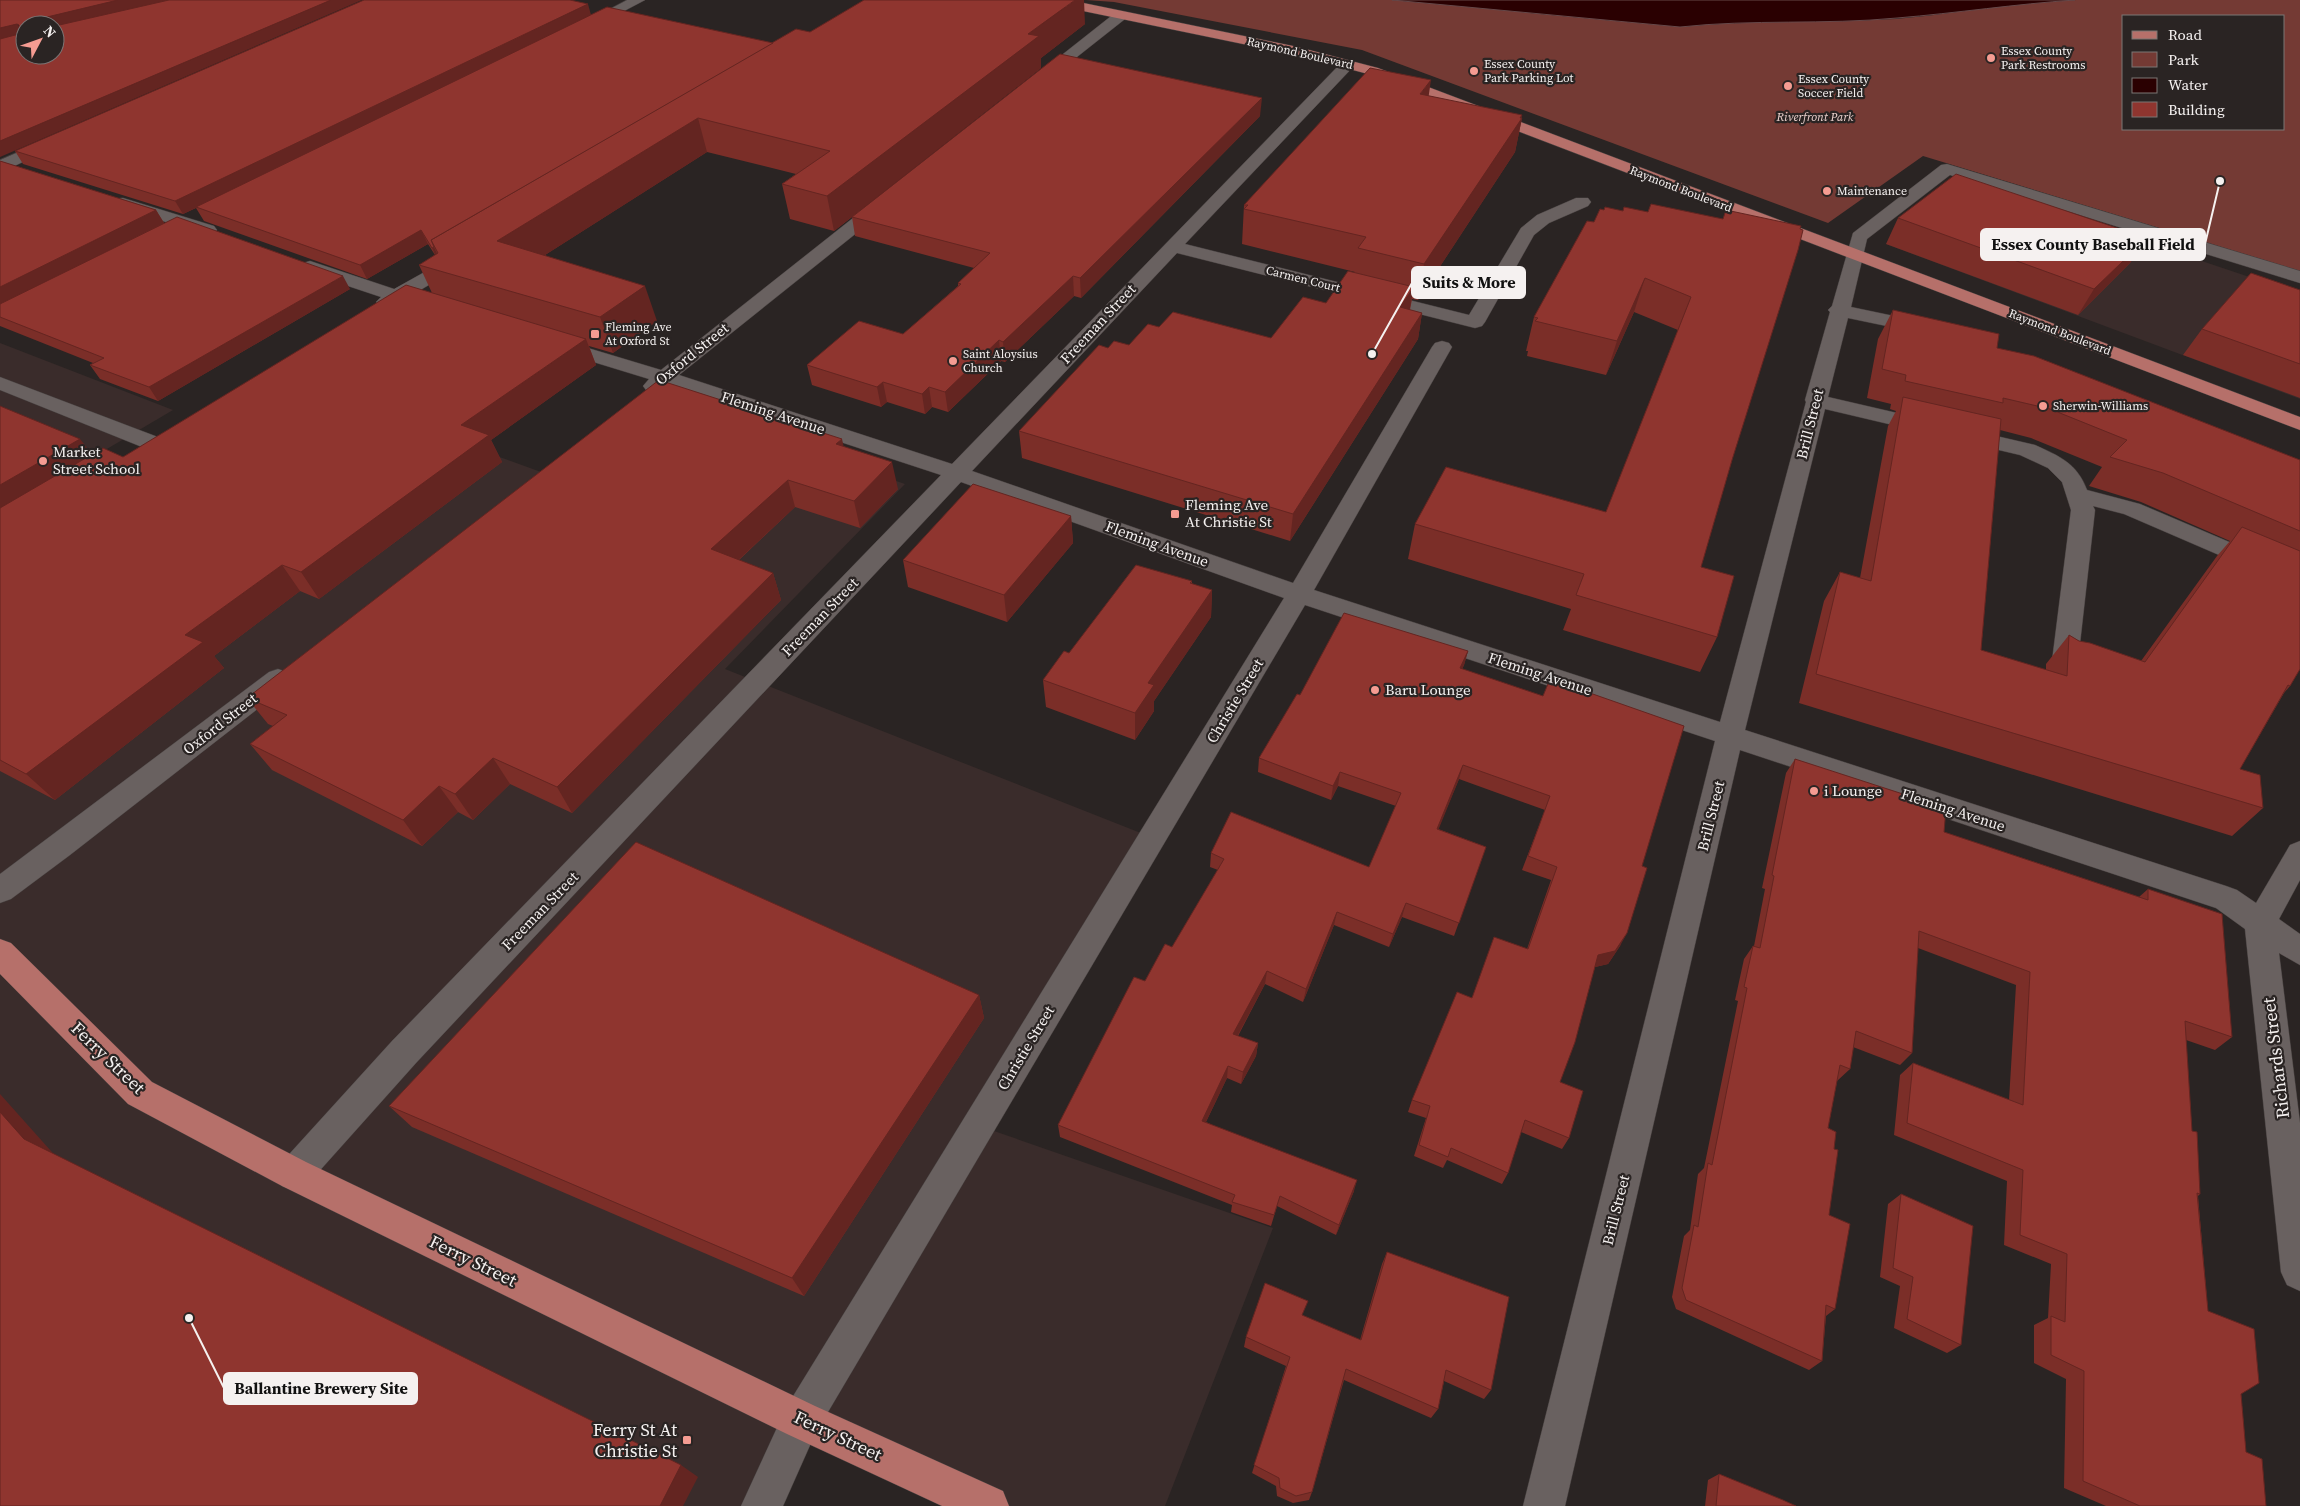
<svg xmlns="http://www.w3.org/2000/svg" width="2300" height="1506" viewBox="0 0 2300 1506" font-family="'Source Serif 4',serif">
<style>
.built{fill:#3a2c2b}
.green{fill:#743a34;fill-rule:evenodd}
.water{fill:#2a0001;stroke:#674849}
.lines{fill:none;stroke-linecap:round;stroke-linejoin:round}
.minor-casing{stroke:#453f3e;stroke-width:1}
.major-casing{stroke:#453f3e;stroke-width:1}
.minor{fill:#696160;fill-rule:evenodd}
.major{fill:#b6706a;fill-rule:evenodd}
.wall{fill:#7b2e28;fill-rule:evenodd}
.shaded-wall{fill:#642521}
.building{fill:#8f352f;stroke:#642521}
.poi-dot{fill:#f59c92;stroke:#2a2423;stroke-width:2}
.labels{text-anchor:middle;stroke-width:4.5;stroke-linejoin:round;paint-order:stroke}
.far-poi-label{font-size:12px;fill:#f5f1f0;stroke:#2a2423;text-anchor:start}
.far-street-label{font-size:12px;fill:#f5f1f0;stroke:#2a2423}
.far-park-label{font-size:12px;font-style:italic;fill:#efd4d0;stroke:#2a2423}
.street-label{font-size:15px;fill:#f5f1f0;stroke:#2a2423}
.poi-label{font-size:15px;fill:#f5f1f0;stroke:#2a2423;text-anchor:start}
.near-street-label{font-size:18px;fill:#f5f1f0;stroke:#2a2423}
.near-poi-label{font-size:18px;fill:#f5f1f0;stroke:#2a2423;text-anchor:end}
.leader{fill:none;stroke:#f5f1f0;stroke-width:2}
.callout-dot{fill:#f5f1f0;stroke:#2a2423;stroke-width:2}
.callout{fill:#f5f1f0;stroke:#f5f1f0;stroke-width:2}
.callout-label{font-size:16px;text-anchor:middle;font-weight:bold;fill:#111}
</style>
<rect width="100%" height="100%" fill="#2a2423"/>
<g class="built">
<polygon points="1967,182 2300,294 2300,399 1886,244"/>
<polygon points="0,343 173,410 0,512"/>
<polygon points="274,375 563,480 666,403 905,484 725,669 1156,839 994,1131 1273,1228 1165,1506 969,1506 816,1422 776,1506 0,1506 0,553"/>
</g>
<path class="green" d="M1086,0H1392L1680,27C1752,20 1824,23 1896,19C1956,14 2016,2 2077,0C2151,0 2226,0 2300,0V271L1923,156L1828,223L1362,50L1114,2ZM2124,16H2284V129H2124Z"/>
<path class="water" d="M1392,0H2075C2016,4 1957,13 1897,18C1825,25 1752,19 1680,27Z"/>
<g class="lines">
<defs>
<g id="minor">
<polygon points="627,0 645,0 590,29 585,30 578,26"/>
<polygon points="1120,12 1125,13 1127,16 1125,19 1044,83 1034,83 1031,80 1034,77 1115,13"/>
<path d="M1348,60L1355,64L1353,67L1185,244L1469,315L1521,228L1537,215L1576,198H1588L1591,202L1588,206L1549,223L1534,235L1485,322L1482,326L1475,328L1177,253L972,471L1293,583L1432,347L1435,343L1442,341L1449,343L1452,347L1314,590L1720,722L1806,402L1805,400L1830,312L1828,310L1832,306L1853,233L1941,165L1947,164L2300,271V283L1950,175L1867,239L1851,307L1932,324L1935,328L1932,332L1925,334L1848,318L1828,397L2035,445C2059,456 2077,463 2087,490L2140,504L2300,572V590L2124,514L2093,506L2095,510L2078,661L2074,668L2065,670L2056,668L2052,661L2071,510L2062,482L2048,468L2020,455L1825,409L1745,730L2226,886L2237,890L2256,903L2290,845L2300,841V880L2279,919L2300,934V965L2279,953L2300,1123V1291L2287,1285L2281,1272L2245,929L2216,908L1740,750L1565,1506H1523L1715,741L1305,605L815,1434L783,1506H741L787,1406L1284,598L961,482L416,1063L306,1186L294,1191L282,1186L276,1174L282,1162L392,1041L941,475L667,385C660,391 655,393 646,390L643,386L649,379L551,349L548,345L551,341L558,339L661,370L877,199H889L892,203L889,207L679,375L952,464L1343,61Z"/>
<polygon points="53,137 59,139 61,142 59,145 8,169 0,169 0,160"/>
<polygon points="123,198 214,226 217,230 214,234 208,235 117,207 114,203 117,199"/>
<path d="M457,254L464,256L466,260L464,264L412,295L433,302L436,306L433,310C418,314 409,302 398,303C390,304 388,308 379,306L376,302L381,297L303,271L301,267L303,263L310,261L394,289Z"/>
<polygon points="0,377 163,439 166,444 163,449 155,451 147,449 0,390"/>
<polygon points="278,669 287,672 291,679 287,686 70,855 11,899 0,903 0,874 269,672"/>
</g>
<g id="major">
<polygon points="1042,0 1069,0 1298,47 1378,68 2300,417 2300,430 1368,74 1296,55 1049,4"/>
<polygon points="0,939 11,943 152,1082 306,1162 815,1406 1003,1491 1009,1506 942,1506 787,1434 282,1186 128,1104 0,974"/>
</g>
</defs>
<use href="#minor" class="minor-casing"/>
<use href="#major" class="major-casing"/>
<use href="#minor" class="minor"/>
<use href="#major" class="major"/>
</g>
<g class="wall">
<polygon points="591,15 773,43 810,32 1085,24 1041,58 1041,68 859,211 1260,116 1081,298 1074,296 1005,362 1001,361 948,412 932,407 925,414 887,402 881,407 812,385 807,365 903,334 958,286 958,283 974,268 855,236 852,217 834,231 790,219 782,184 796,174 707,152 545,255 657,321 613,353 589,346 596,365 491,440 502,462 319,599 300,591 214,656 224,668 55,800 0,771 0,406 92,454 123,457 432,293 419,265 435,255 428,244 367,279 204,221 196,208 183,214 23,164 15,151"/>
<polygon points="1429,96 1522,118 1515,152 1418,300 1412,299 1410,310 1422,313 1418,339 1290,541 1022,458 1019,431 1108,348 1129,345 1159,327 1271,338 1326,303 1355,273 1355,272 1242,244 1244,205"/>
<polygon points="0,161 156,210 164,223 350,289 158,401 100,379 90,365 93,363 0,326"/>
<polygon points="1604,210 1648,212 1723,219 1732,460 1701,567 1717,637 1700,672 1563,630 1571,609 1408,559 1415,524 1606,512 1678,330 1634,312 1606,375 1527,356 1528,351 1526,351 1534,317 1594,222"/>
<polygon points="1898,218 2147,238 2130,263 2078,315 1886,244"/>
<polygon points="2300,290 2300,398 2183,355 2202,329"/>
<path d="M1893,310L1997,348L2300,460V669L2290,686L2284,693L2240,769L2263,808L2232,836L1799,703L1824,601L1840,572L1860,578L1888,426L1896,411L1890,409L1891,404L1867,398L1878,339ZM2000,430L2031,438L2102,467L2089,486L2141,502L2230,541L2217,556L2141,661L2079,641L2069,635L2046,664V670L1981,650Z"/>
<polygon points="843,446 898,489 860,528 795,507 739,560 773,573 781,600 572,813 510,784 473,820 458,812 422,846 272,770 250,744 273,726 268,724 247,698"/>
<polygon points="1071,516 1073,543 1007,622 908,587 903,560"/>
<polygon points="1192,581 1192,584 1212,590 1211,617 1154,701 1154,711 1135,740 1046,707 1043,680 1069,653"/>
<polygon points="1468,651 1464,665 1462,669 1642,866 1620,946 1608,964 1595,967 1560,1082 1569,1138 1562,1149 1521,1132 1508,1173 1502,1184 1447,1160 1443,1168 1414,1156 1426,1118 1408,1112 1412,1100 1471,998 1527,949 1551,880 1522,870 1545,810 1459,779 1438,829 1486,847 1454,936 1402,917 1389,947 1334,925 1303,1002 1265,984 1238,1036 1258,1043 1256,1056 1241,1084 1227,1078 1206,1122 1354,1191 1336,1235 1277,1206 1271,1226 1231,1212 1232,1205 1060,1137 1058,1125 1145,981 1172,947 1218,870 1210,867 1211,853 1369,867 1396,806 1338,786 1331,800 1258,772 1259,758 1300,695"/>
<polygon points="1795,759 1944,832 2139,897 2148,889 2232,1037 2215,1050 2186,1040 2192,1131 2200,1194 2198,1196 2208,1311 2241,1394 2246,1452 2266,1506 2106,1506 2064,1488 2066,1379 2034,1363 2034,1325 2048,1318 2051,1264 2004,1245 2007,1181 1894,1135 1900,1075 1913,1063 2009,1100 2016,985 1918,948 1912,1053 1900,1065 1853,1047 1850,1069 1837,1081 1828,1128 1829,1215 1835,1309 1826,1316 1822,1361 1809,1370 1676,1309 1672,1297 1684,1236 1690,1230 1698,1174 1704,1168 1738,1001 1735,1000 1744,959 1753,946 1754,946 1765,889 1762,888 1786,773"/>
<polygon points="979,995 984,1018 804,1296 412,1127 389,1106"/>
<polygon points="1901,1194 1961,1345 1947,1353 1894,1328 1900,1286 1880,1277 1888,1204"/>
<polygon points="1387,1252 1491,1390 1484,1399 1444,1381 1438,1409 1431,1418 1344,1380 1312,1492 1309,1500 1293,1503 1277,1496 1276,1486 1252,1473 1286,1366 1244,1347 1246,1337 1360,1340 1382,1264"/>
<polygon points="1719,1474 1796,1506 1705,1506 1708,1480"/>
</g>
<g class="shaded-wall">
<polygon points="118,0 173,0 55,28 55,25 47,25 47,17"/>
<polygon points="331,0 362,0 0,157 0,141"/>
<polygon points="1075,0 1084,0 1085,24 1041,58 1041,68 834,231 827,196 1028,34"/>
<polygon points="588,4 591,15 183,214 175,201"/>
<polygon points="17,24 25,35 0,41 0,28"/>
<polygon points="1431,80 1426,114 1420,94"/>
<polygon points="1262,98 1260,116 1081,298 1080,278"/>
<polygon points="1522,115 1521,121 1522,118 1515,152 1418,300 1424,264"/>
<polygon points="698,118 707,152 512,276 497,241"/>
<polygon points="156,210 164,223 0,305 0,287"/>
<polygon points="421,230 428,244 367,279 360,265"/>
<polygon points="2147,238 2130,263 2078,315 2094,289"/>
<polygon points="434,247 440,260 438,261 432,248"/>
<polygon points="343,276 350,289 158,401 149,387"/>
<polygon points="1073,276 1074,296 1005,362 1003,342"/>
<polygon points="1645,278 1634,312 1606,375 1617,341"/>
<polygon points="645,286 657,321 613,353 600,317"/>
<polygon points="1414,287 1409,313 1400,307"/>
<polygon points="1422,313 1418,339 1290,541 1293,514"/>
<polygon points="586,339 596,365 491,440 502,462 319,599 301,572 461,425"/>
<polygon points="999,340 1001,361 948,412 945,392"/>
<polygon points="883,382 887,402 881,407 877,387"/>
<polygon points="929,387 932,407 925,414 922,394"/>
<polygon points="80,439 101,465 0,526 0,485"/>
<polygon points="842,439 848,466 836,444"/>
<polygon points="892,462 898,489 860,528 854,501"/>
<polygon points="788,480 795,507 721,576 711,549"/>
<polygon points="1071,516 1073,543 1007,622 1004,595"/>
<polygon points="282,565 300,591 214,656 224,668 55,800 26,774 185,635"/>
<polygon points="773,573 781,600 572,813 557,787"/>
<polygon points="1212,590 1211,617 1154,701 1154,711 1135,740 1135,713 1148,683"/>
<polygon points="1468,651 1464,665 1456,683 1460,668"/>
<polygon points="493,758 510,784 473,820 455,794"/>
<polygon points="1463,765 1459,779 1433,843 1437,829"/>
<polygon points="1340,772 1338,786 1331,800 1333,786"/>
<polygon points="439,786 458,812 422,846 403,820"/>
<polygon points="1406,903 1402,917 1389,947 1393,934"/>
<polygon points="1337,912 1334,925 1303,1002 1306,989"/>
<polygon points="1627,933 1620,946 1608,964 1591,968 1598,955"/>
<polygon points="1267,971 1265,984 1232,1046 1233,1034"/>
<polygon points="979,995 984,1018 804,1296 792,1278"/>
<polygon points="1258,1043 1256,1056 1241,1084 1243,1072"/>
<polygon points="1228,1066 1227,1078 1201,1132 1202,1121"/>
<polygon points="0,1094 59,1160 24,1139 0,1112"/>
<polygon points="1357,1180 1354,1191 1336,1235 1339,1225"/>
<polygon points="681,1465 698,1477 683,1506 660,1506"/>
</g>
<g class="building">
<polygon points="0,0 118,0 47,17 47,25 25,25 25,55 55,55 55,26 169,0 331,0 0,141 0,39 19,34 19,25 17,24 0,28"/>
<polygon points="364,0 570,0 588,4 175,201 15,151"/>
<polygon points="864,0 1075,0 1028,34 1039,36 827,196 782,184 830,151 698,118 497,241 645,286 600,317 419,265 438,253 431,240 796,29 810,32"/>
<polygon points="607,7 773,43 431,240 434,247 432,248 421,230 360,265 196,207"/>
<polygon points="1060,54 1262,98 1080,278 1073,276 1003,342 999,340 945,392 929,387 922,394 883,382 877,387 807,365 859,321 903,334 961,284 958,283 990,253 852,217"/>
<polygon points="1370,68 1431,80 1420,94 1522,115 1520,118 1522,118 1424,264 1358,248 1366,237 1244,209 1248,205 1244,205"/>
<polygon points="0,161 156,210 0,287"/>
<polygon points="1956,174 2147,238 2094,289 1898,218"/>
<polygon points="1651,204 1723,219 1726,210 1801,226 1800,229 1803,230 1798,250 1732,460 1701,567 1734,576 1717,637 1576,595 1584,574 1415,524 1446,467 1606,512 1691,297 1645,278 1617,341 1535,321 1538,318 1534,317 1587,221 1594,222 1600,209 1604,210 1605,207 1623,211 1624,207 1648,212"/>
<polygon points="177,217 343,276 149,387 90,365 104,358 0,317 0,304"/>
<polygon points="1348,271 1414,287 1400,307 1422,313 1293,514 1019,431 1099,345 1108,348 1114,341 1129,345 1148,324 1159,327 1173,312 1271,338 1303,297 1326,303"/>
<polygon points="2251,273 2300,290 2300,364 2202,329"/>
<polygon points="406,285 586,339 461,425 489,435 301,572 282,565 185,635 203,642 26,774 0,760 0,508 103,448 123,457"/>
<polygon points="1893,310 1999,334 1997,348 2034,356 2300,460 2300,531 2163,473 2110,457 2127,440 2050,409 2003,398 2003,403 1905,381 1906,375 1882,369"/>
<polygon points="659,380 842,439 836,444 892,462 854,501 788,480 711,549 773,573 557,787 493,758 455,794 439,786 403,820 250,744 287,715 247,698"/>
<polygon points="1903,397 2001,419 1981,650 2067,676 2069,635 2079,641 2090,643 2145,662 2242,527 2300,551 2300,669 2290,686 2288,685 2240,769 2260,775 2263,808 1816,674 1840,572 1871,581"/>
<polygon points="0,406 80,439 0,485"/>
<polygon points="973,484 1071,516 1004,595 903,560"/>
<polygon points="1136,565 1192,581 1190,583 1212,590 1148,683 1154,685 1135,713 1043,680 1064,651 1069,653"/>
<polygon points="1344,613 1468,651 1460,668 1543,696 1550,679 1684,726 1642,866 1647,868 1627,933 1615,951 1598,955 1575,1042 1560,1082 1583,1091 1569,1138 1525,1120 1508,1173 1451,1148 1448,1157 1419,1145 1430,1106 1412,1100 1457,992 1472,998 1494,937 1528,949 1557,867 1528,856 1550,796 1463,765 1437,829 1486,847 1459,923 1406,903 1393,934 1337,912 1306,989 1267,971 1233,1034 1258,1043 1243,1072 1228,1066 1202,1121 1357,1180 1339,1225 1280,1196 1274,1215 1232,1202 1235,1195 1058,1125 1134,977 1145,981 1165,944 1172,947 1224,859 1211,853 1231,812 1369,867 1401,793 1340,772 1333,786 1259,758 1297,694 1300,695"/>
<polygon points="1795,759 1946,808 1944,832 2148,900 2148,889 2222,914 2232,1037 2185,1021 2192,1131 2197,1132 2200,1194 2197,1193 2208,1311 2254,1329 2259,1383 2241,1394 2246,1452 2262,1459 2266,1506 2140,1506 2083,1481 2084,1371 2051,1355 2051,1316 2065,1322 2067,1254 2020,1235 2023,1170 1907,1123 1913,1063 2023,1105 2030,972 1919,931 1912,1053 1856,1031 1850,1069 1840,1065 1828,1128 1836,1132 1834,1149 1838,1150 1829,1215 1850,1224 1835,1309 1826,1305 1822,1361 1686,1300 1682,1288 1694,1225 1698,1227 1708,1163 1712,1165 1747,988 1744,987 1753,946 1760,948 1774,876 1772,875"/>
<polygon points="636,842 979,995 792,1278 389,1106"/>
<polygon points="0,1112 24,1139 681,1465 660,1506 0,1506"/>
<polygon points="1901,1194 1973,1226 1961,1345 1907,1319 1913,1277 1893,1268"/>
<polygon points="1387,1252 1509,1297 1491,1390 1446,1370 1438,1409 1346,1369 1312,1492 1296,1496 1280,1488 1279,1478 1254,1465 1290,1357 1246,1337 1265,1283 1308,1301 1302,1315 1361,1340"/>
<polygon points="1719,1474 1783,1500 1796,1506 1716,1506"/>
</g>
<g class="poi-dot">
<circle cx="1991" cy="58" r="5"/>
<circle cx="1474" cy="71" r="5"/>
<circle cx="1788" cy="86" r="5"/>
<circle cx="1827" cy="191" r="5"/>
<rect x="590" y="329" width="10" height="10" rx="2.5"/>
<circle cx="953" cy="361" r="5"/>
<circle cx="2043" cy="406" r="5"/>
<circle cx="43" cy="461" r="5"/>
<rect x="1170" y="509" width="10" height="10" rx="2.5"/>
<circle cx="1375" cy="690" r="5"/>
<circle cx="1814" cy="791" r="5"/>
<rect x="682" y="1435" width="10" height="10" rx="2.5"/>
</g>
<g class="labels">
<g class="far-poi-label">
<text x="2001" y="55">Essex County<tspan x="2001" dy="14">Park Restrooms</tspan></text>
<text x="1484" y="68">Essex County<tspan x="1484" dy="14">Park Parking Lot</tspan></text>
<text x="1798" y="83">Essex County<tspan x="1798" dy="14">Soccer Field</tspan></text>
<text x="1837" y="195">Maintenance</text>
<text x="605" y="331">Fleming Ave<tspan x="605" dy="14">At Oxford St</tspan></text>
<text x="963" y="358">Saint Aloysius<tspan x="963" dy="14">Church</tspan></text>
<text x="2053" y="410">Sherwin-Williams</text>
</g>
<g class="far-street-label">
<text transform="translate(1300 53) rotate(13)" y="4">Raymond Boulevard</text>
<text transform="translate(1681 189) rotate(21)" y="4">Raymond Boulevard</text>
<text transform="translate(1303 279) rotate(14)" y="4">Carmen Court</text>
<text transform="translate(2060 332) rotate(21)" y="4">Raymond Boulevard</text>
</g>
<g class="far-park-label">
<text x="1815" y="121">Riverfront Park</text>
</g>
<g class="street-label">
<text transform="translate(1098 324) rotate(-47)" y="5">Freeman Street</text>
<text transform="translate(692 354) rotate(-39)" y="5">Oxford Street</text>
<text transform="translate(773 413) rotate(18)" y="5">Fleming Avenue</text>
<text transform="translate(1810 424) rotate(-76)" y="5">Brill Street</text>
<text transform="translate(1157 544) rotate(20)" y="5">Fleming Avenue</text>
<text transform="translate(820 617) rotate(-46)" y="5">Freeman Street</text>
<text transform="translate(1540 674) rotate(18)" y="5">Fleming Avenue</text>
<text transform="translate(1235 701) rotate(-59)" y="5">Christie Street</text>
<text transform="translate(220 724) rotate(-38)" y="5">Oxford Street</text>
<text transform="translate(1953 810) rotate(18)" y="5">Fleming Avenue</text>
<text transform="translate(1711 816) rotate(-76)" y="5">Brill Street</text>
<text transform="translate(540 911) rotate(-46)" y="5">Freeman Street</text>
<text transform="translate(1026 1048) rotate(-59)" y="5">Christie Street</text>
<text transform="translate(1616 1210) rotate(-76)" y="5">Brill Street</text>
</g>
<g class="poi-label">
<text x="53" y="457">Market<tspan x="53" dy="17">Street School</tspan></text>
<text x="1185" y="510">Fleming Ave<tspan x="1185" dy="17">At Christie St</tspan></text>
<text x="1385" y="695">Baru Lounge</text>
<text x="1824" y="796">i Lounge</text>
</g>
<g class="near-street-label">
<text transform="translate(108 1058) rotate(44)" y="6">Ferry Street</text>
<text transform="translate(2276 1058) rotate(-97)" y="6">Richards Street</text>
<text transform="translate(473 1261) rotate(26)" y="6">Ferry Street</text>
<text transform="translate(838 1436) rotate(25)" y="6">Ferry Street</text>
</g>
<g class="near-poi-label">
<text x="677" y="1436">Ferry St At<tspan x="677" dy="21">Christie St</tspan></text>
</g>
</g>
<path class="leader" d="M2220 181L2205 244M1372 354L1412 283M189 1318L224 1388"/>
<g class="callout-dot">
<circle cx="2220" cy="181" r="5"/>
<circle cx="1372" cy="354" r="5"/>
<circle cx="189" cy="1318" r="5"/>
</g>
<g class="callout">
<rect x="1981" y="229" width="224" height="31" rx="5"/>
<rect x="1412" y="267" width="113" height="31" rx="5"/>
<rect x="224" y="1373" width="193" height="31" rx="5"/>
</g>
<g class="callout-label">
<text x="2093" y="250">Essex County Baseball Field</text>
<text x="1469" y="288">Suits &amp; More</text>
<text x="321" y="1394">Ballantine Brewery Site</text>
</g>
<rect x="2122" y="15" width="162" height="115" fill="#2a2423" stroke="#7b7675"/>
<rect x="2132" y="31" width="25" height="8" fill="#b6706a" stroke="#7b7675"/>
<text x="2168" y="40" font-size="15" fill="#f5f1f0">Road</text>
<rect x="2132" y="52" width="25" height="15" fill="#743a34" stroke="#7b7675"/>
<text x="2168" y="65" font-size="15" fill="#f5f1f0">Park</text>
<rect x="2132" y="78" width="25" height="15" fill="#2a0001" stroke="#7b7675"/>
<text x="2168" y="90" font-size="15" fill="#f5f1f0">Water</text>
<rect x="2132" y="102" width="25" height="15" fill="#8f352f" stroke="#7b7675"/>
<text x="2168" y="115" font-size="15" fill="#f5f1f0">Building</text>
<g transform="translate(40 40) rotate(49)"><circle r="24" fill="#2a2423" stroke="#7b7675"/>
<path d="M0-4L9 19L0 12L-9 19Z" fill="#f59c92"/>
<text y="-8" font-size="14" font-weight="bold" text-anchor="middle" fill="#f5f1f0">N</text>
</g>
</svg>
